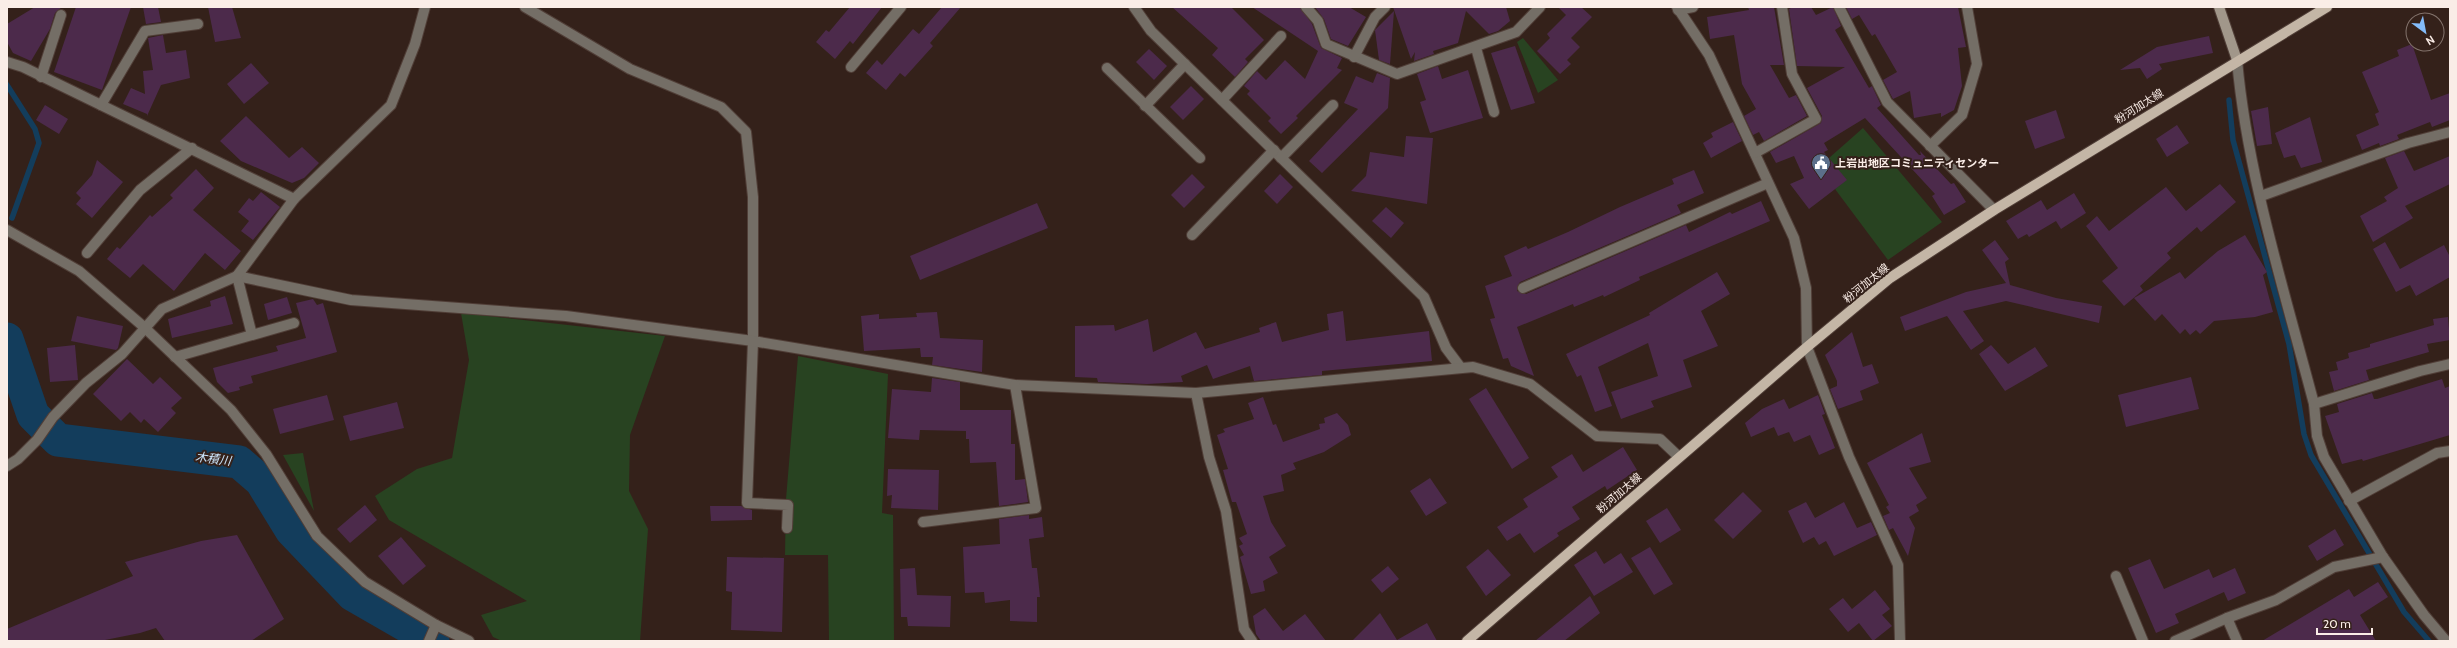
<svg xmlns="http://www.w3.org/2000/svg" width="2457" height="648" viewBox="0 0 2457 648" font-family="Cabin,'Noto Sans JP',sans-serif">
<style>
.green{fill:#284321}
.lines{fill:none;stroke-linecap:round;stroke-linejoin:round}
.stream{stroke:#133d5c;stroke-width:5.5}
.river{stroke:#133d5c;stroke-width:33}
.building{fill:#4c2a4b}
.minor-casing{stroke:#503e37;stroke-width:12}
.secondary-casing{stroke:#503e37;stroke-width:12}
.primary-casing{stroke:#503e37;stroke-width:12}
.minor{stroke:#746e66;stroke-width:10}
.secondary{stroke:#a1978a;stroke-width:10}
.primary{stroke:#c4b6a6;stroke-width:10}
.labels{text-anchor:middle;stroke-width:4;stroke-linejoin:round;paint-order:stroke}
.street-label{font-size:11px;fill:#faede7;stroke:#34211a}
.poi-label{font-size:11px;font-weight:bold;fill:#faede7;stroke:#34211a;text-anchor:start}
.water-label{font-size:12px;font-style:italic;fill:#cce5fb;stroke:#34211a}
</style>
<rect width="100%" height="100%" fill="#34211a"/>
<g class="green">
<polygon points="1523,38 1558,80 1538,93 1517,42"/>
<polygon points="1863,128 1942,222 1888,260 1835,189 1846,180 1829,158"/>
<polygon points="461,313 665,336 630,435 629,491 648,529 640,641 502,641 493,637 481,615 527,601 389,520 375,496 417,469 452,458 469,360"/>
<polygon points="798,356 888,374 882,513 893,515 894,641 829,641 828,555 785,555 786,499"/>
<polygon points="303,453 314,511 283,455"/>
</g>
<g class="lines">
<g class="stream">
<polyline points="7,85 35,129 39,143 12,218"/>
<polyline points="2229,100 2233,140 2289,344 2304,434 2311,455 2404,612 2429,641"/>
</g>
<polyline class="river" points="7,339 33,415 58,440 239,462 261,481 291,530 353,595 433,641"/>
</g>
<g class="building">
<polygon points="35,7 62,7 55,13 50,29 31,61 13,53 7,42 7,24"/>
<polygon points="76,7 131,7 102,90 54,72"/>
<polygon points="143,7 158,7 161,22 146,24"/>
<polygon points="208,7 232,7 241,38 215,42"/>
<polygon points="850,7 882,7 853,44 850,41 835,59 816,42 826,30 829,32"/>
<polygon points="942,7 961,7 930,43 933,46 905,77 900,73 886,90 866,73 877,60 882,65 913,29 919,34"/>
<polygon points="1172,7 1231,7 1264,40 1245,59 1248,62 1235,77 1212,55 1218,48"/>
<polygon points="1252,7 1300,7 1312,24 1321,48 1342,58 1337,68 1342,70 1296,116 1298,118 1281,134 1268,121 1271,118 1247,94 1250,91 1244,86 1257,71 1266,80 1285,60 1305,79 1318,51"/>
<polygon points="1315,7 1349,7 1366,17 1348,46 1331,39 1324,19"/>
<polygon points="1393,7 1506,7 1510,21 1498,31 1489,34 1466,11 1458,43 1433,51 1434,54 1414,61 1415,52 1411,59"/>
<polygon points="1558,7 1581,7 1592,17 1571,38 1580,47 1567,60 1571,64 1560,74 1537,51 1550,38 1547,34 1566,15"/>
<polygon points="1748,7 1774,7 1784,65 1770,65 1789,98 1796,95 1807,116 1764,141 1759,132 1753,135 1744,116 1756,109 1742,84 1734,35 1710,39 1707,17 1749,10"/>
<polygon points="1793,7 1811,7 1816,15 1833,7 1841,26 1835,30 1869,88 1872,86 1881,105 1877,108 1919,155 1921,155 1920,151 1951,184 1954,183 1966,202 1944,215 1932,196 1935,194 1865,118 1824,143 1828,150 1824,152 1847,180 1809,209 1790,184 1804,178 1794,156 1776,163 1770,152 1821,123 1822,116 1807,88 1845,67 1797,66 1789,9"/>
<polygon points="1846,7 1958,7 1966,47 1958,48 1962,86 1954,110 1941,117 1941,113 1914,118 1910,91 1893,99 1883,80 1897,72 1875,34 1872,36 1859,15 1852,19"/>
<polygon points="1394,11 1390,64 1379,60 1375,30"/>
<polygon points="163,35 166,53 186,50 190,78 161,85 147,116 147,114 123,104 131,88 145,94 143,71 153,70 148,38"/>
<polygon points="2209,36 2213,53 2159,64 2162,69 2147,79 2140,68 2120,70 2157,47"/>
<polygon points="2412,44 2431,100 2450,93 2450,120 2432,127 2430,122 2397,135 2399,139 2380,146 2379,143 2362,150 2356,135 2379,125 2375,114 2379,112 2362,72 2399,56 2397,50"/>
<polygon points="1515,46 1535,103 1511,110 1491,53"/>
<polygon points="1149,49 1167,66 1154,80 1136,62"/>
<polygon points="251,63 269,83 244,104 227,84"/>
<polygon points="1438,66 1442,79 1468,70 1483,118 1430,133 1420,102 1426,100 1417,74"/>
<polygon points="1377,73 1390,78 1388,108 1322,173 1309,161 1358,109 1344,103 1356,76 1373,83"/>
<polygon points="1191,86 1204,99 1183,120 1170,107"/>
<polygon points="45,105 68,119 59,134 36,120"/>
<polygon points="2268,107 2272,144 2257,146 2251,111"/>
<polygon points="2056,110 2065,138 2035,149 2025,121"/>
<polygon points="246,116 289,158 302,147 319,163 304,178 292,183 241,161 220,141"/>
<polygon points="2310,117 2322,162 2301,168 2295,155 2284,158 2275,133"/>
<polygon points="1733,122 1742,141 1711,158 1703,143 1713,137 1711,133"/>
<polygon points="2177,125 2189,143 2167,157 2156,139"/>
<polygon points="1406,136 1433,138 1427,204 1351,191 1366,176 1370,152 1404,157"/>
<polygon points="2404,151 2414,171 2450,156 2450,184 2405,206 2413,218 2373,242 2360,216 2387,201 2384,197 2398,188 2385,158"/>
<polygon points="97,160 123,182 92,218 76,204 81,198 76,193 92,175"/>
<polygon points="196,169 214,188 193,210 241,251 225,270 205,253 174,291 143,264 130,278 107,259 117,247 120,249 150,215 152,217 173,198 170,195"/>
<polygon points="1694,170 1704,193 1677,205 1681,213 1520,282 1517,287 1517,291 1526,294 1686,225 1689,232 1730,212 1732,214 1761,201 1770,221 1639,277 1640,280 1604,297 1603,295 1574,307 1573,304 1517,327 1534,376 1511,366 1508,358 1503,359 1490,319 1495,318 1485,286 1512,276 1504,256 1526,246 1528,249 1568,232 1620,207 1674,184 1672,179"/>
<polygon points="1192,174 1205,187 1184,208 1171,195"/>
<polygon points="1280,174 1293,187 1277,204 1264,191"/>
<polygon points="2220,184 2236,202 2201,232 2197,227 2167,253 2171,258 2140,286 2143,290 2124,306 2102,281 2118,268 2086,226 2097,216 2109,231 2166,187 2186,211"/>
<polygon points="261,192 280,207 253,240 241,231 249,221 238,212 249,198 253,201"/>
<polygon points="2074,193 2086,213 2061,229 2056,221 2029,237 2027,234 2018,239 2006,221 2041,200 2047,210"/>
<polygon points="1037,203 1048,228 920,280 910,256"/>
<polygon points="1386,207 1404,223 1391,238 1372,221"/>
<polygon points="2245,235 2267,272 2263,275 2273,312 2255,317 2214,321 2200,334 2196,330 2190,335 2185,329 2180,334 2162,314 2155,321 2134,298 2180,272 2185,279 2218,251"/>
<polygon points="1995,240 2009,259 2005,262 2010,285 2056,298 2102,306 2099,323 2006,301 1963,311 1984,341 1971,350 1947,316 1905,331 1900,317 1966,292 2006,283 1982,250"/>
<polygon points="2385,242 2400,269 2444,245 2450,257 2450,277 2416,296 2410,285 2396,292 2373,249"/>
<polygon points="1717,272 1730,294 1701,311 1718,346 1683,360 1692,387 1651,401 1654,407 1621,419 1611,392 1658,376 1648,343 1598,367 1612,406 1595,412 1581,375 1577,377 1566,354 1650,315 1649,313"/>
<polygon points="225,296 233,324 172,338 168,319 211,306 210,301"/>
<polygon points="287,297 292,313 268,320 264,304"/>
<polygon points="313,299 317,305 323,303 337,352 251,376 253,383 239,387 240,390 228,393 217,382 213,368 278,351 276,346 306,338 296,303"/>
<polygon points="1343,311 1346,341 1429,331 1432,361 1322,371 1322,375 1254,381 1250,366 1213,379 1207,365 1181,376 1183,382 1147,384 1098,382 1097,378 1075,377 1075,326 1114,325 1115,331 1148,319 1153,352 1196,332 1205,349 1260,332 1259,328 1276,322 1282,342 1329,330 1327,314"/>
<polygon points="937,312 940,338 983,340 982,372 932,365 933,357 921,357 920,348 864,351 861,316 879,314 879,319 917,317 916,313"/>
<polygon points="77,316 123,326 118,348 116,350 71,341"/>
<polygon points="2448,317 2450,340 2427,344 2429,352 2366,370 2369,380 2334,391 2329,372 2338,370 2336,362 2349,358 2348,353 2370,347 2370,344 2434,325 2433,319"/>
<polygon points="1852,332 1863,367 1872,364 1879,383 1860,391 1863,400 1838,409 1830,389 1837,386 1837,381 1825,355"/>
<polygon points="75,345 78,380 50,382 47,348"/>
<polygon points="1991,345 2008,364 2035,347 2048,366 2005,391 1979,354"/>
<polygon points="127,359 153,384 160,377 182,398 171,408 176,413 158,432 144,419 141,423 130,412 121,421 93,394"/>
<polygon points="2191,377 2199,409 2126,427 2118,395"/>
<polygon points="932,378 960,382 960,410 1011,410 1011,444 1015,444 1015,480 1025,479 1028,502 999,506 996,462 970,463 969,439 966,439 966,431 920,430 919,440 888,438 892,389 931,392"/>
<polygon points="2442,379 2445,388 2450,386 2450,435 2363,461 2362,459 2342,464 2325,416 2339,412 2337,404 2372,393 2374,399 2377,399"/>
<polygon points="1486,388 1529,458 1512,469 1469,399"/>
<polygon points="327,395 334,420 280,434 273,409"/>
<polygon points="1818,395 1825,414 1822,415 1835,448 1819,455 1810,435 1794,442 1789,432 1778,436 1774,427 1751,437 1745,423 1762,409 1784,399 1789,409"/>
<polygon points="1263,397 1273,425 1276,424 1283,442 1320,429 1319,424 1325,423 1324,418 1337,413 1348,425 1351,435 1324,452 1293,463 1296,469 1281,475 1284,491 1263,496 1271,522 1286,546 1269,557 1278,573 1263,581 1265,591 1251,594 1240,557 1244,555 1239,546 1243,544 1239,538 1247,534 1236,502 1232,502 1223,470 1228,469 1217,435 1225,432 1223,429 1254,419 1248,403"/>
<polygon points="397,402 404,428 350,441 343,416"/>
<polygon points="1922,433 1931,462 1909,468 1927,498 1916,505 1919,511 1909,517 1915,528 1908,556 1893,528 1889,530 1883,516 1890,513 1886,507 1889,505 1867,463"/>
<polygon points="1623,447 1637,470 1607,490 1605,486 1572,507 1580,519 1557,533 1559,536 1534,553 1520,533 1507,541 1497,527 1528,507 1523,499 1558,477 1551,467 1572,454 1583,472"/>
<polygon points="888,469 939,470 938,510 891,508 892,495 887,496"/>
<polygon points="1430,478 1447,503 1426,516 1410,491"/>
<polygon points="1743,492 1762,511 1733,539 1714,520"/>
<polygon points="1806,502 1815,518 1844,502 1857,528 1871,522 1877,535 1834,556 1826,541 1819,545 1814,537 1803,543 1788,511"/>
<polygon points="365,505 377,520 350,543 337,529"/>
<polygon points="710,506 741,506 752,510 752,520 711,521"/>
<polygon points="1667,508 1681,530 1660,543 1646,521"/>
<polygon points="1029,515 1029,519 1042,517 1044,537 1029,539 1032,568 1037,568 1040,597 1037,597 1037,622 1010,621 1010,600 985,603 984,592 965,593 963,547 1000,544 999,519"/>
<polygon points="2335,529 2344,545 2317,561 2308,546"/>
<polygon points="237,535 284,619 251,641 165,641 156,628 140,633 100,641 7,641 7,629 133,576 125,562 201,541"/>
<polygon points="401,537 426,566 403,585 378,556"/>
<polygon points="1650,547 1673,584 1654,595 1631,558"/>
<polygon points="1488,549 1511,575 1486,596 1466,567"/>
<polygon points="1596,551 1604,564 1621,553 1633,572 1594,596 1574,565"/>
<polygon points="727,557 784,558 782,632 731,630 732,592 726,591"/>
<polygon points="2150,559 2164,589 2209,569 2213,578 2235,568 2246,593 2228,601 2224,592 2175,614 2179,623 2156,633 2128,568"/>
<polygon points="1388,566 1399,579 1382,593 1371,580"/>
<polygon points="915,568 917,595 951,596 950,627 908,626 907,617 901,617 900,569"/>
<polygon points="2378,582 2388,597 2360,615 2376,641 2262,641 2349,589 2354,597"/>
<polygon points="1875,590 1890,609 1882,615 1892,626 1873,641 1859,623 1848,632 1829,609 1843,598 1852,609"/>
<polygon points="1590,596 1600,613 1564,641 1535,641"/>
<polygon points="1265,608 1283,631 1305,614 1326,641 1261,641 1256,634 1253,616"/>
<polygon points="1380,613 1397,640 1427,623 1437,641 1352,641"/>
</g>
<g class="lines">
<defs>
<g id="minor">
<polyline points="525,7 630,69 721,107 746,132 753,197 753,341 747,503 788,505 787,528"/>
<polyline points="1134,7 1151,31 1424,297 1446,348 1461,368"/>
<polyline points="1306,7 1318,21 1326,44 1397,74 1516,32 1540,7"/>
<polyline points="1677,7 1709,55 1794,238 1806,288 1807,347 1849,457 1898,565 1900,641"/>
<polyline points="1839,7 1887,102 1994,210"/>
<polyline points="1678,10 1693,7"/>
<polyline points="1476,48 1494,112"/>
<polyline points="1354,57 1375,17 1385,7"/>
<path d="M2237,60C2247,174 2285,293 2314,404L2317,436L2324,457L2383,557L2424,615L2446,641"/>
<polyline points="7,62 23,67 294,199"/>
<polyline points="851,67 901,7"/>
<polyline points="1107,68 1200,158"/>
<polyline points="41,77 61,15"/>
<polyline points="1222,100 1281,36"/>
<polyline points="101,105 145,31 198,24"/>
<polyline points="1145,106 1185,64"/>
<polyline points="1930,146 1962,115 1977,64 1967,7"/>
<polyline points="1755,153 1816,119 1792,74 1782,7"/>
<polyline points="1281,158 1333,105"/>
<polyline points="2261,196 2408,143 2450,132"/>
<polyline points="7,230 79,271 144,327 231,410 266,454 317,536 365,582 436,625 469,641"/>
<polyline points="1192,235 1274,150"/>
<polyline points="87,253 140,190 192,148"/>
<polyline points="237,276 351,300 566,316 753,341 1015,385 1196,393 1473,367 1530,384 1597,436 1660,439 1679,457"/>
<polyline points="237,276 252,335"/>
<polyline points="1523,288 1768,183"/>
<polyline points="175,357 294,323"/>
<polyline points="1196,393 1209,457 1226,511 1244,629 1252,641"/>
<polyline points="2314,404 2420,371 2450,364"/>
<polyline points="7,466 18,459 37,440 53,417 86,383 122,354 162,309 237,276 294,199 391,105 415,44 425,7"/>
<polyline points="2349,501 2437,453 2450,451"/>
<polyline points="923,522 1036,508 1015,385"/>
<polyline points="2116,576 2143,641"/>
<polyline points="2227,618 2237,641"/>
<polyline points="429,641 436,625"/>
<polyline points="2175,641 2227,618 2276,600 2334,567 2383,557"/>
</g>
<polyline id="secondary" points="2219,7 2237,60"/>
<polyline id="primary" points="1467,641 1807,347 1890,278 1994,210 2327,7"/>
</defs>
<use href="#minor" class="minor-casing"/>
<use href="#secondary" class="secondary-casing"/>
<use href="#primary" class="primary-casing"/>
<use href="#minor" class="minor"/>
<use href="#secondary" class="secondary"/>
<use href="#primary" class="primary"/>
</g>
<defs>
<symbol id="civic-pin" viewBox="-11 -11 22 30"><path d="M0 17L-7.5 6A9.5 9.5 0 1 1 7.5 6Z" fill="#5c6f8a" stroke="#34211a"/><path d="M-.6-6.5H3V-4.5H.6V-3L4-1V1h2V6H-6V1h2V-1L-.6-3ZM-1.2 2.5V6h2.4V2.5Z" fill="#fff"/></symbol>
</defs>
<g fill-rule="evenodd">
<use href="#civic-pin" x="1810" y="152" width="22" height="30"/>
</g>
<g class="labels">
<g class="street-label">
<text transform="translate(2139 106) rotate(-32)" y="4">粉河加太線</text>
<text transform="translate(1866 283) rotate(-39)" y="4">粉河加太線</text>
<text transform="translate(1619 493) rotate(-41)" y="4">粉河加太線</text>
</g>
<g class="poi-label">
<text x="1835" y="167">上岩出地区コミュニティセンター</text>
</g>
<g class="water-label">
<text transform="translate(213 459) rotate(7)" y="4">木積川</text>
</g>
</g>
<rect width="2457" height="648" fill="none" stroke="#faede7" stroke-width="16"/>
<g transform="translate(2425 32) rotate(148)"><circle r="19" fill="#34211a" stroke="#83736c"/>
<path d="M0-3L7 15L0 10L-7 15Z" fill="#83bcfa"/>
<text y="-6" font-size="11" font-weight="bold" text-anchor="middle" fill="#faede7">N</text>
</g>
<path d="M2317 628v6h55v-6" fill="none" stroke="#faede7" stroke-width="2"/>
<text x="2323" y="628" font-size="12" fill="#faede7" stroke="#34211a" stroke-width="3" paint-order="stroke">20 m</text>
</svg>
